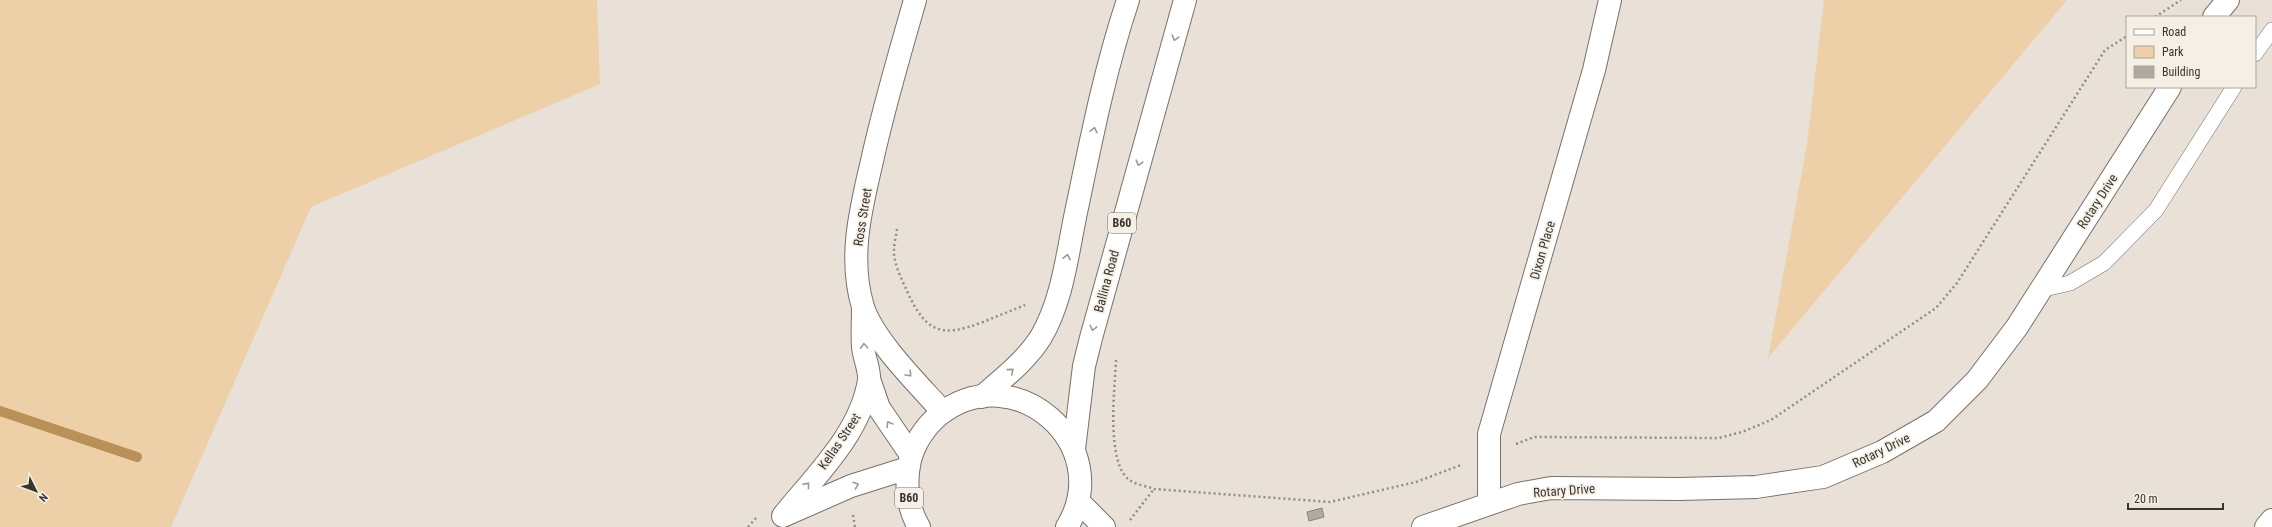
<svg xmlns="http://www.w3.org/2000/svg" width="2272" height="527" viewBox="0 0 2272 527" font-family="'Roboto Condensed',sans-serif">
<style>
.green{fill:#edd0a8}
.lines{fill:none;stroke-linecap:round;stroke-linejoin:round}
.stream{stroke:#b99157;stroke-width:10}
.building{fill:#b1aaa1;stroke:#8b857c}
.lane-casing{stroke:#787169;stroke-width:16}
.street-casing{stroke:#787169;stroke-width:24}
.secondary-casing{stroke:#787169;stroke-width:24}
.primary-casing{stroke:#787169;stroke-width:24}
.path{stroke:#918c85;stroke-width:2.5;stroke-dasharray:2 3;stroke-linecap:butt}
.lane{stroke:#fff;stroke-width:15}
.street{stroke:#fff;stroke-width:22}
.secondary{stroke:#fff;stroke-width:22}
.primary{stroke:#fff;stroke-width:22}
.oneway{stroke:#9b9a98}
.labels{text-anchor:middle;stroke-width:3.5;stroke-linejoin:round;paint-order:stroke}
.shield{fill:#f6efe5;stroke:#706d67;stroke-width:1}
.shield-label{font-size:12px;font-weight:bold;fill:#373531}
.street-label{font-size:13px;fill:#373531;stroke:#f6efe5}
</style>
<rect width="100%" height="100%" fill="#e9e1d8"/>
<g class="green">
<polygon points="0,0 597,0 600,84 311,207 171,527 0,527"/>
<polygon points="1824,0 2067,0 1768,358 1807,144"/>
</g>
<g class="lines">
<polyline class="stream" points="0,411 137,457"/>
</g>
<polygon class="building" points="1322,508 1324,517 1309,521 1307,512"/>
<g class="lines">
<defs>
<g id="lane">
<polyline points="2255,54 2272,30"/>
<polyline points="2040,290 2070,283 2104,263 2156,210 2234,87"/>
</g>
<g id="street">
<path d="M915,0C900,53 884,106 872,161C861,208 848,258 863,307C874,341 919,385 943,412"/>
<polyline points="869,379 879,408 911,455"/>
<polyline points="1489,503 1489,434 1594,70 1610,0"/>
<polyline points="785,515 851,486 908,468"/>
<path d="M783,516C815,476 861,433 869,380C870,370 864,358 863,347C862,335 863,322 863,310"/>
</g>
<g id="secondary">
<polyline points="2214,17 2228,0"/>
<polyline points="1078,501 1104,527"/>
<polyline points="1423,527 1518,494 1551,488 1679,489 1756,487 1823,477 1882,452 1936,421 1977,380 2017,327 2170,87"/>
<polyline points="2266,527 2272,520"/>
</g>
<g id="primary">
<path d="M982,397C1003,378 1026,361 1041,337C1064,298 1068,247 1078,203C1092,135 1106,66 1128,0"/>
<polyline points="1074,449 1084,366 1091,338 1185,0"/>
<path d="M919,527C907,507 905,482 910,460C915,442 925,427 939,415C1014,355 1117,445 1067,527"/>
</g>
</defs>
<use href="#lane" class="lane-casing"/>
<use href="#street" class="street-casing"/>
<use href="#secondary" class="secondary-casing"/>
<use href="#primary" class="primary-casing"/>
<g class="path">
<polyline points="2155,17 2181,0"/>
<path d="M897,229C896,236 894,244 894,250C893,262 902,280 907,291C926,333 941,338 983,322C997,316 1011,311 1025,305"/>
<path d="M1116,360C1115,387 1105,466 1131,481C1137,485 1147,486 1154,489L1330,502L1416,482L1461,465"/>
<polyline points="1516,444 1534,437 1719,438 1742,432 1771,420 1936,308 1957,283 2105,50 2127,36"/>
<polyline points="853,515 855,527"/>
<polyline points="1130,520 1154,489"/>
<polyline points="748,527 756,518"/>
</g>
<use href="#lane" class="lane"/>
<use href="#street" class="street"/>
<use href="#secondary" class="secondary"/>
<use href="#primary" class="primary"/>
</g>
<defs><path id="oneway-chevron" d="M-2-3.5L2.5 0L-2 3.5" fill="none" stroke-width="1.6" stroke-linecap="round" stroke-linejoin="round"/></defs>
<g class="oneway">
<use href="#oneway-chevron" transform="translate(1175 38) rotate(106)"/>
<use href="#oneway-chevron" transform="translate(1094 130) rotate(-77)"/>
<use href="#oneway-chevron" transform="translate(1139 163) rotate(106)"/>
<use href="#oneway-chevron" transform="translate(1067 257) rotate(-78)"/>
<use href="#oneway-chevron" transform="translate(1093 328) rotate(104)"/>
<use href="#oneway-chevron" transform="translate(864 346) rotate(-94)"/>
<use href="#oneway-chevron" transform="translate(1011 371) rotate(-40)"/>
<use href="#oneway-chevron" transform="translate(909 374) rotate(47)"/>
<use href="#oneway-chevron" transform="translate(889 424) rotate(-121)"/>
<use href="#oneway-chevron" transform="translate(807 485) rotate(-51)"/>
<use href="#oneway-chevron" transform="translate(856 485) rotate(-19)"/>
</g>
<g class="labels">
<g class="shield">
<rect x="1108" y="213" width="28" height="20" rx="3"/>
<rect x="895" y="488" width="28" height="20" rx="3"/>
</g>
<g class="shield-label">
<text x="1122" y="227">B60</text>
<text x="909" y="502">B60</text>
</g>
<g class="street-label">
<text transform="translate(2097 201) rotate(-57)" y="5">Rotary Drive</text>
<text transform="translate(862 217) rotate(-81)" y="5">Ross Street</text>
<text transform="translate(1542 250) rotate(-74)" y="5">Dixon Place</text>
<text transform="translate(1106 281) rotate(-75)" y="5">Ballina Road</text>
<text transform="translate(839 441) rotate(-56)" y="5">Kellas Street</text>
<text transform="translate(1881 450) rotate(-26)" y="5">Rotary Drive</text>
<text transform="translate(1564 490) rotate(-4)" y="5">Rotary Drive</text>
</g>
</g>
<rect x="2126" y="16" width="130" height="72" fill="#f6efe5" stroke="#aaa59d"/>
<rect x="2134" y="29" width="20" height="6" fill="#ffffff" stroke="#aaa59d"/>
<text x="2162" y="36" font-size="12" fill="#373531">Road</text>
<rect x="2134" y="46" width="20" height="12" fill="#edd0a8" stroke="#aaa59d"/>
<text x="2162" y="56" font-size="12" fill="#373531">Park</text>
<rect x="2134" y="66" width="20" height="12" fill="#b1aaa1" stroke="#aaa59d"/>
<text x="2162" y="76" font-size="12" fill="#373531">Building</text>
<g transform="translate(36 491) rotate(132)" stroke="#f6efe5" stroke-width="3" paint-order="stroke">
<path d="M0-3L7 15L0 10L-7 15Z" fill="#373531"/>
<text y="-6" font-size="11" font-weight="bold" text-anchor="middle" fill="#373531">N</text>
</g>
<path d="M2128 503v6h95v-6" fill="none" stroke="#373531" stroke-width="2"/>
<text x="2134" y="503" font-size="12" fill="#373531" stroke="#f6efe5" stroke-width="3" paint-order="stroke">20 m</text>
</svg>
